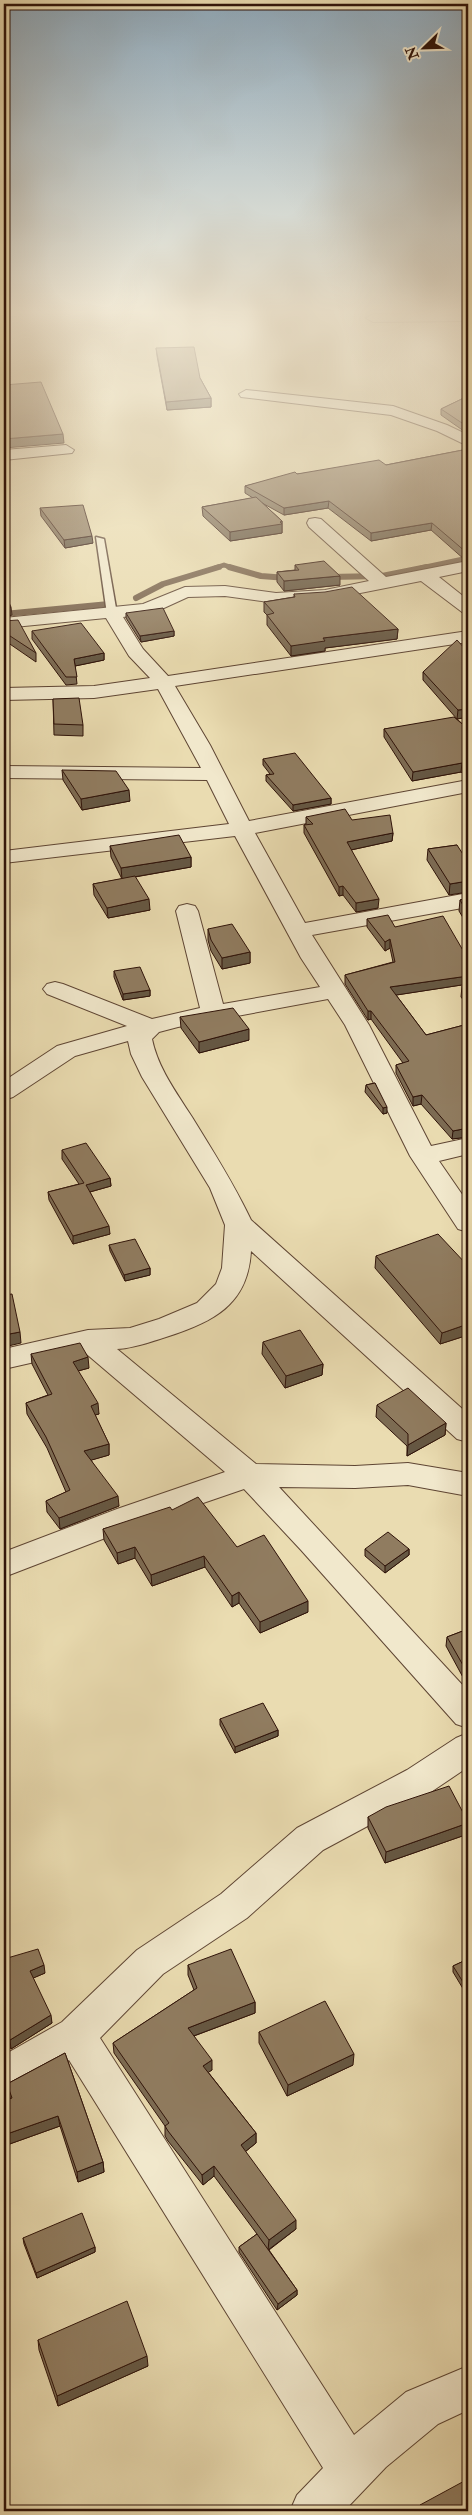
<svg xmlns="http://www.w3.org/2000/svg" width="472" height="2515" font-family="'IM FELL Double Pica',serif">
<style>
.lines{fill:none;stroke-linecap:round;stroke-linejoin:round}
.stream-far1{stroke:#79634c;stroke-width:5}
.stream{stroke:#79634c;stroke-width:6}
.lane-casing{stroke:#5e4533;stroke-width:3}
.street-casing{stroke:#5e4533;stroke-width:2}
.lane{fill:#f1e8cc;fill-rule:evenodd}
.street{fill:#f1e8cc;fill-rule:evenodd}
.wall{fill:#7c6b53;stroke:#2f1309}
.shaded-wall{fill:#655743;stroke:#2f1309}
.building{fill:#907c60;stroke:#2f1309}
</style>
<rect width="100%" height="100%" fill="#eadcb1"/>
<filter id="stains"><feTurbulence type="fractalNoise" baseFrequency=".004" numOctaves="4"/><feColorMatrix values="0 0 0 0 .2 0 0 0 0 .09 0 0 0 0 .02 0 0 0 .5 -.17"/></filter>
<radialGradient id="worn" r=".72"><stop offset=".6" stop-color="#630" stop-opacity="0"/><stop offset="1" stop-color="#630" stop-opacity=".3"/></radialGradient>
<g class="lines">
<g class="stream-far1">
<polyline points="215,568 224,565 233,568"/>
<polyline points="421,568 468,558"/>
</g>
<g class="stream">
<polyline points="229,567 261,576 287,578"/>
<polyline points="328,577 382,576 427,567"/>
<polyline points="136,598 163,584 219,567"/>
<polyline points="4,614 109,604"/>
</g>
<g class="lane-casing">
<polygon id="lane" points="96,537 104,539 117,614 112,617 107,614"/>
</g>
<g class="street-casing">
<g id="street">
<polygon points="468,313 468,321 373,322 366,318 373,314"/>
<polygon points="246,390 393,406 447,425 468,435 468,446 437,431 391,415 241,397 239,394"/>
<polygon points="66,445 74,450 72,453 4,460 4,450"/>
<path d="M315,518l6,1 65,58 82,-16v10l-29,6 29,23v13l-6,-1 -41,-31 -96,19 -49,3 -51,-7 -37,1 -35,16 -30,4 20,32 25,27 300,-45v11l-293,44 35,59 39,76 219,-41v12l-213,41 50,90 163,-30v14l-156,28 57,90 62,121 37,-8v16l-29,7 29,42v29l-10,-3 -48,-73 -65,-131 -17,-26 -150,28 -19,5 -7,7c6,29 24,53 40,78 21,34 42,67 59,103l217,194v28l-11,-3 -206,-188c-3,54 -38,71 -85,86 -16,5 -32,11 -49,12l139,115 99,2 53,-3 60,10v23l-60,-11 -53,3 -76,-1 189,204v37l-12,-4 -155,-174 -57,-61 -105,36 -135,52v-25l113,-43 108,-37 -142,-121 -79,18v-20l84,-19 42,-2 29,-9 38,-16 19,-19 6,-16 3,-43 -15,-37 -68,-111 -11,-23 -3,-13 -53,15 -62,41 -9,3v-19l53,-35 70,-20 -80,-32 -4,-5 4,-5 8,-2 8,2 89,35 48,-11 -24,-97 3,-5 8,-2 8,2 3,5 25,93 97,-17 -19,-29 -66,-122 -231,27v-12l225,-27 -22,-44 -203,-2v-12l197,2 -43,-79 -64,9 -90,2v-12l90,-2 56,-8 -21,-22 -23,-38 -102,10v-10l139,-14 42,-17 40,-1 51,7 49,-3 44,-9 -60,-54 -2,-4 2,-4z"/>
<polygon points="468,1733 468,1767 431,1792 323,1850 247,1918 163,1974 100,2038 354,2435 406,2392 468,2366 468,2410 438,2424 386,2467 344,2511 290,2511 297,2495 323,2468 69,2060 4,2095 4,2055 62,2022 137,1950 221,1894 297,1828 407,1770 456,1738"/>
</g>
</g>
<use href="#lane" class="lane"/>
<use href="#street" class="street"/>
</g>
<g class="wall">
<polygon points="156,348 200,378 211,398 211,407 167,410 157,356"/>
<polygon points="468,396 468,434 441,415 441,409"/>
<polygon points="468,449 468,560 465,560 431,530 371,541 328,508 284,515 262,503 282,521 282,533 230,541 203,516 202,507 253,498 245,493 245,486 297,474 386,465"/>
<polygon points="40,508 93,543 65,548 41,516"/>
<polygon points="295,565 340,585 284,591 277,582 277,572 295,570"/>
<polygon points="294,594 398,629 397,639 325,648 325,651 291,656 267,625 267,615 264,612 264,602 294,597"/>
<polygon points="126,613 174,631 174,636 141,642 126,618"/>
<polygon points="4,621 36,653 36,662 4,640"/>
<polygon points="32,631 104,653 104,660 75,666 77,684 66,685 32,639"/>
<polygon points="468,652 468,717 457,719 468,729 468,778 461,772 412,781 384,737 384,729 457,719 423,680 423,672"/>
<polygon points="53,699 83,725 83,736 54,735"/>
<polygon points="263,759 331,798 331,804 293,811 266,781 266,775 270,774 263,765"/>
<polygon points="62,770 130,801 82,810 63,780"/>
<polygon points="306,817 393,833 392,841 351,850 378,908 356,912 343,895 339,896 304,833 304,825 306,824"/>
<polygon points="457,845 449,895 427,860 428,849"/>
<polygon points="110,846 191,857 191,867 135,877 150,910 108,918 94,895 93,884 122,879 111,857"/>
<polygon points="468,898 468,926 459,911 460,900"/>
<polygon points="367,919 395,927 468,984 396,995 426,1035 468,1024 468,1137 452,1139 421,1104 413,1106 396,1073 396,1065 403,1063 371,1019 368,1020 345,984 345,975 393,962 390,948 385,951 367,927"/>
<polygon points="208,929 250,952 250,963 222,969 211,951 208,940"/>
<polygon points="114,971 150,990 150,996 123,1000 114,977"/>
<polygon points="468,985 468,1006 461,997 462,986"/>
<polygon points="180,1017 249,1040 199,1053 181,1028"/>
<polygon points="375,1083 387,1113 383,1114 365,1092 366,1085"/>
<polygon points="468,1147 468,1158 467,1156"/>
<polygon points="62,1150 110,1178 111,1186 90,1192 110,1234 73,1244 49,1200 48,1192 79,1184 62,1159"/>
<polygon points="109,1245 150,1268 150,1275 125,1281 110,1251"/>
<polygon points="376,1256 468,1266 468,1335 440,1344 375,1268"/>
<polygon points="263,1342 323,1364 322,1375 285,1388 262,1354"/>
<polygon points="31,1354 89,1368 78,1371 99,1414 95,1415 109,1444 109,1455 91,1460 119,1506 60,1529 47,1512 46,1501 66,1492 47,1448 27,1414 26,1403 48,1395 32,1364"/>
<polygon points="377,1405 446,1423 445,1435 407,1456 407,1446 376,1417"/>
<polygon points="172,1510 237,1547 308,1612 260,1633 239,1603 232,1607 205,1567 152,1586 135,1558 118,1564 104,1540 103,1529"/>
<polygon points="365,1549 409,1549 409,1555 385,1573 365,1556"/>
<polygon points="468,1629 468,1690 465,1685 465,1681 446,1646 447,1637"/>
<polygon points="220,1719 278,1730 278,1736 235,1753 220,1725"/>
<polygon points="368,1817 468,1822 468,1834 385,1863 368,1828"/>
<polygon points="4,1959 45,1973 33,1978 52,2023 11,2049 4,2033"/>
<polygon points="468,1959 468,1997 453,1972 453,1966"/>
<polygon points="188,1965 255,2002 255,2013 194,2036 212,2070 208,2072 256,2133 256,2143 245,2152 296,2229 269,2250 297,2290 297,2295 277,2310 239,2252 239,2247 257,2234 214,2176 203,2185 168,2141 165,2136 165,2126 114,2053 113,2043 194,1990 188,1975"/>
<polygon points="259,2032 353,2065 287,2096 259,2043"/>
<polygon points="65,2053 103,2162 104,2172 78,2182 60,2126 4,2146 4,2101 10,2098 7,2084"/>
<polygon points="468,2119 468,2138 463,2127 464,2121"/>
<polygon points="23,2238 95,2247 95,2252 37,2278 24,2244"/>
<polygon points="468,2257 468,2273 466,2268 467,2258"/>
<polygon points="38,2340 148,2366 58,2406 39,2350"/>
<polygon points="420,2505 468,2511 419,2511"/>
</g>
<g class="shaded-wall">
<polygon points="211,398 211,407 167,410 166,402"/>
<polygon points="63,434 64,443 4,448 4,439"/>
<polygon points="329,501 328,508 284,515 284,508"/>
<polygon points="282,521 282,533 230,541 230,532"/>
<polygon points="432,523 431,530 371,541 371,533"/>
<polygon points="92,536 93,543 65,548 64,540"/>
<polygon points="340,576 340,585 284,591 284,581"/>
<polygon points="11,607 12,615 4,617 4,608"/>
<polygon points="398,629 397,639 325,648 325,651 291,656 291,646 323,638"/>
<polygon points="174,631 174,636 141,642 140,636"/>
<polygon points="104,653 104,660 75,666 74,659"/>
<polygon points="468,709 468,717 457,719 458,710"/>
<polygon points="462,763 461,772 412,781 413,772"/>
<polygon points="129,790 130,801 82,810 81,799"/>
<polygon points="331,798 331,804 293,811 293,805"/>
<polygon points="393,833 392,841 346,851 347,842"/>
<polygon points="191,857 191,867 122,879 121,868"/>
<polygon points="468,881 468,892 449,895 450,884"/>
<polygon points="343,886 343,895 339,896 339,887"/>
<polygon points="149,899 150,910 108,918 107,908"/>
<polygon points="379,899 378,908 356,912 356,903"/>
<polygon points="390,939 390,948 385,951 385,942"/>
<polygon points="250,952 250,963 222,969 222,958"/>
<polygon points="468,976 468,984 390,996 390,987"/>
<polygon points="150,990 150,996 123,1000 123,994"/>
<polygon points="368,1011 371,1011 371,1019 368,1020"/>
<polygon points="249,1029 249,1040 199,1053 199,1042"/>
<polygon points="422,1095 421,1104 413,1106 413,1097"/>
<polygon points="387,1107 387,1113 383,1114 383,1108"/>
<polygon points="468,1128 468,1137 452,1139 453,1131"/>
<polygon points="110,1178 111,1186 86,1193 86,1185"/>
<polygon points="4,1207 6,1207 7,1216 4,1217"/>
<polygon points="109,1226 110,1234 73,1244 73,1236"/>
<polygon points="150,1268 150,1275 125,1281 124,1275"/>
<polygon points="468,1324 468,1335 440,1344 442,1333"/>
<polygon points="20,1332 21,1343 4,1347 4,1335"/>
<polygon points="88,1357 89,1368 74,1372 73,1362"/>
<polygon points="323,1364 322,1375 285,1388 286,1376"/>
<polygon points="98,1403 99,1414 91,1416 91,1406"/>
<polygon points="446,1423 445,1435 407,1456 408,1445"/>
<polygon points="109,1444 109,1455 85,1462 84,1451"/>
<polygon points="118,1496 119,1506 60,1529 59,1518"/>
<polygon points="135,1547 135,1558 118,1564 117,1553"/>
<polygon points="409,1549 409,1555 385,1573 385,1566"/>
<polygon points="204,1556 205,1567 152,1586 151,1575"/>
<polygon points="239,1592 239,1603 232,1607 232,1596"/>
<polygon points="308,1601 308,1612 260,1633 260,1622"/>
<polygon points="278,1730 278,1736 235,1753 235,1747"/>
<polygon points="468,1823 468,1834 385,1863 386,1852"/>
<polygon points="44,1965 45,1973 31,1979 30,1971"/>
<polygon points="255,2002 255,2013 188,2038 188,2028"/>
<polygon points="51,2015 52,2023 11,2049 10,2040"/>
<polygon points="354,2054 353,2065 287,2096 288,2085"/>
<polygon points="212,2060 212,2070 203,2076 203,2066"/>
<polygon points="58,2116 60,2126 4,2146 4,2135"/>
<polygon points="256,2133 256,2143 241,2155 241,2145"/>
<polygon points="103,2162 104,2172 78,2182 77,2172"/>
<polygon points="214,2166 214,2176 203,2185 202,2175"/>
<polygon points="296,2220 296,2229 268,2250 269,2240"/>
<polygon points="95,2247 95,2252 37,2278 36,2273"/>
<polygon points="297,2290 297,2295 277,2310 278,2304"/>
<polygon points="147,2356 148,2366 58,2406 57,2396"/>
</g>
<g class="building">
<polygon points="194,347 200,378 211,398 166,402 156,348"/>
<polygon points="41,382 63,434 4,439 4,385"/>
<polygon points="468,396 468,427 441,409"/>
<polygon points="468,449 468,552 466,552 432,523 371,533 329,501 284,508 245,486 295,472 297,474 379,460 386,465"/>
<polygon points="256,497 282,521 280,522 282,524 230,532 202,507"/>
<polygon points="83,505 92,536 64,540 40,508"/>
<polygon points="324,561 340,576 284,581 277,572 299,570 295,565"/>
<polygon points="352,587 398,629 323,638 325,641 291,646 267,615 274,613 264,602 295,597 294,594 325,592"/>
<polygon points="4,592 11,607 4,608"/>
<polygon points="163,608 174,631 140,636 126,613"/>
<polygon points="18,620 36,653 4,632 4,621"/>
<polygon points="81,623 104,653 74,659 77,677 66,677 32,631"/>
<polygon points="457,640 468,652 468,709 458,710 423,672"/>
<polygon points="79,698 83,725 54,724 53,699"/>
<polygon points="454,717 468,729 468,768 462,763 413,772 384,729"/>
<polygon points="295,753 331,798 293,805 266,775 274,774 263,759"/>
<polygon points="62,770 116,771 129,790 81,799"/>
<polygon points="345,809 352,820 390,815 393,833 347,842 379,899 356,903 343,886 339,887 304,825 313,824 306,817"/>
<polygon points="179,835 191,857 121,868 110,846"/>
<polygon points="457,845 468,862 468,881 450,884 428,849"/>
<polygon points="135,876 149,899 107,908 93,884"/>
<polygon points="468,898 468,914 460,900"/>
<polygon points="388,915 395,927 443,916 468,959 468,976 390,987 426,1035 468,1024 468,1128 453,1131 422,1095 413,1097 396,1065 409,1061 371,1011 368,1011 345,975 395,962 390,939 385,942 367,919"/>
<polygon points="232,924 250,952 222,958 211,940 208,929"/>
<polygon points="140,967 150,990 123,994 114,971"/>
<polygon points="468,985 468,994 462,986"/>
<polygon points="233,1008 249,1029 199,1042 180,1017"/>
<polygon points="375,1083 387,1107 383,1108 366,1085"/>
<polygon points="86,1143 110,1178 86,1185 109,1226 73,1236 48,1192 84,1183 62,1150"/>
<polygon points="4,1198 6,1207 4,1207"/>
<polygon points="438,1234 468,1266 468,1324 442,1333 376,1256"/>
<polygon points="135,1239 150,1268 124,1275 109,1245"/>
<polygon points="12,1294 20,1332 4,1335 4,1295"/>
<polygon points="300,1330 323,1364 286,1376 263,1342"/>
<polygon points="80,1343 88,1357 73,1362 98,1403 91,1406 109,1444 84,1451 118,1496 59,1518 46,1501 70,1490 46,1437 26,1403 52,1394 31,1354"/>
<polygon points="408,1388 446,1423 408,1445 408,1434 377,1405"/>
<polygon points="198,1497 237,1547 264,1535 308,1601 260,1622 239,1592 232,1596 204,1556 151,1575 135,1547 117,1553 103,1529 170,1507 172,1510"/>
<polygon points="388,1532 409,1549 385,1566 365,1549"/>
<polygon points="468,1629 468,1678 466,1675 468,1674 447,1637"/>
<polygon points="263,1703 278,1730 235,1747 220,1719"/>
<polygon points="449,1786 468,1822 468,1823 386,1852 368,1817 386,1807"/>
<polygon points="38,1949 44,1965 30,1971 51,2015 10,2040 4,2027 4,1959"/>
<polygon points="231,1949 255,2002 188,2028 212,2060 203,2066 256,2133 241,2145 296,2220 269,2240 214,2166 202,2175 168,2131 165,2126 169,2123 113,2043 197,1988 188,1965"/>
<polygon points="468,1959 468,1990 453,1966"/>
<polygon points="325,2001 354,2054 288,2085 259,2032"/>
<polygon points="65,2053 103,2162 77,2172 58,2116 4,2135 4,2101 12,2098 7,2084"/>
<polygon points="468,2119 468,2130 464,2121"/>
<polygon points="82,2213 95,2247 36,2273 23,2238"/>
<polygon points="257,2234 297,2290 278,2304 239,2247"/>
<polygon points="127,2301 147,2356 57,2396 38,2340"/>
<polygon points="468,2479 468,2511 423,2511 420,2505"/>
</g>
<linearGradient id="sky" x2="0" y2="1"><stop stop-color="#8fa9bb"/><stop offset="0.47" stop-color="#f6efdc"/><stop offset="1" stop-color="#f6efdc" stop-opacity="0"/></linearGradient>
<rect width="472" height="664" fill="url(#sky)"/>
<rect width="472" height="2515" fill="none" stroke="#eadcb1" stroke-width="20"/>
<rect x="5" y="5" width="462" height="2505" fill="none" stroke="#2f1309" stroke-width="2.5"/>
<rect x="10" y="10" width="452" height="2495" fill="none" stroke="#2f1309"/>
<g transform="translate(424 48) rotate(247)" stroke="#f1e8cc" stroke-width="4" paint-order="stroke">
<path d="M0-4L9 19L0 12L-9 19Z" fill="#2f1309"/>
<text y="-8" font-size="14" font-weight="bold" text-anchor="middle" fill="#2f1309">N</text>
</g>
<rect width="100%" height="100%" filter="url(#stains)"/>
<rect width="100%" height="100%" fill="url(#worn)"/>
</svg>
